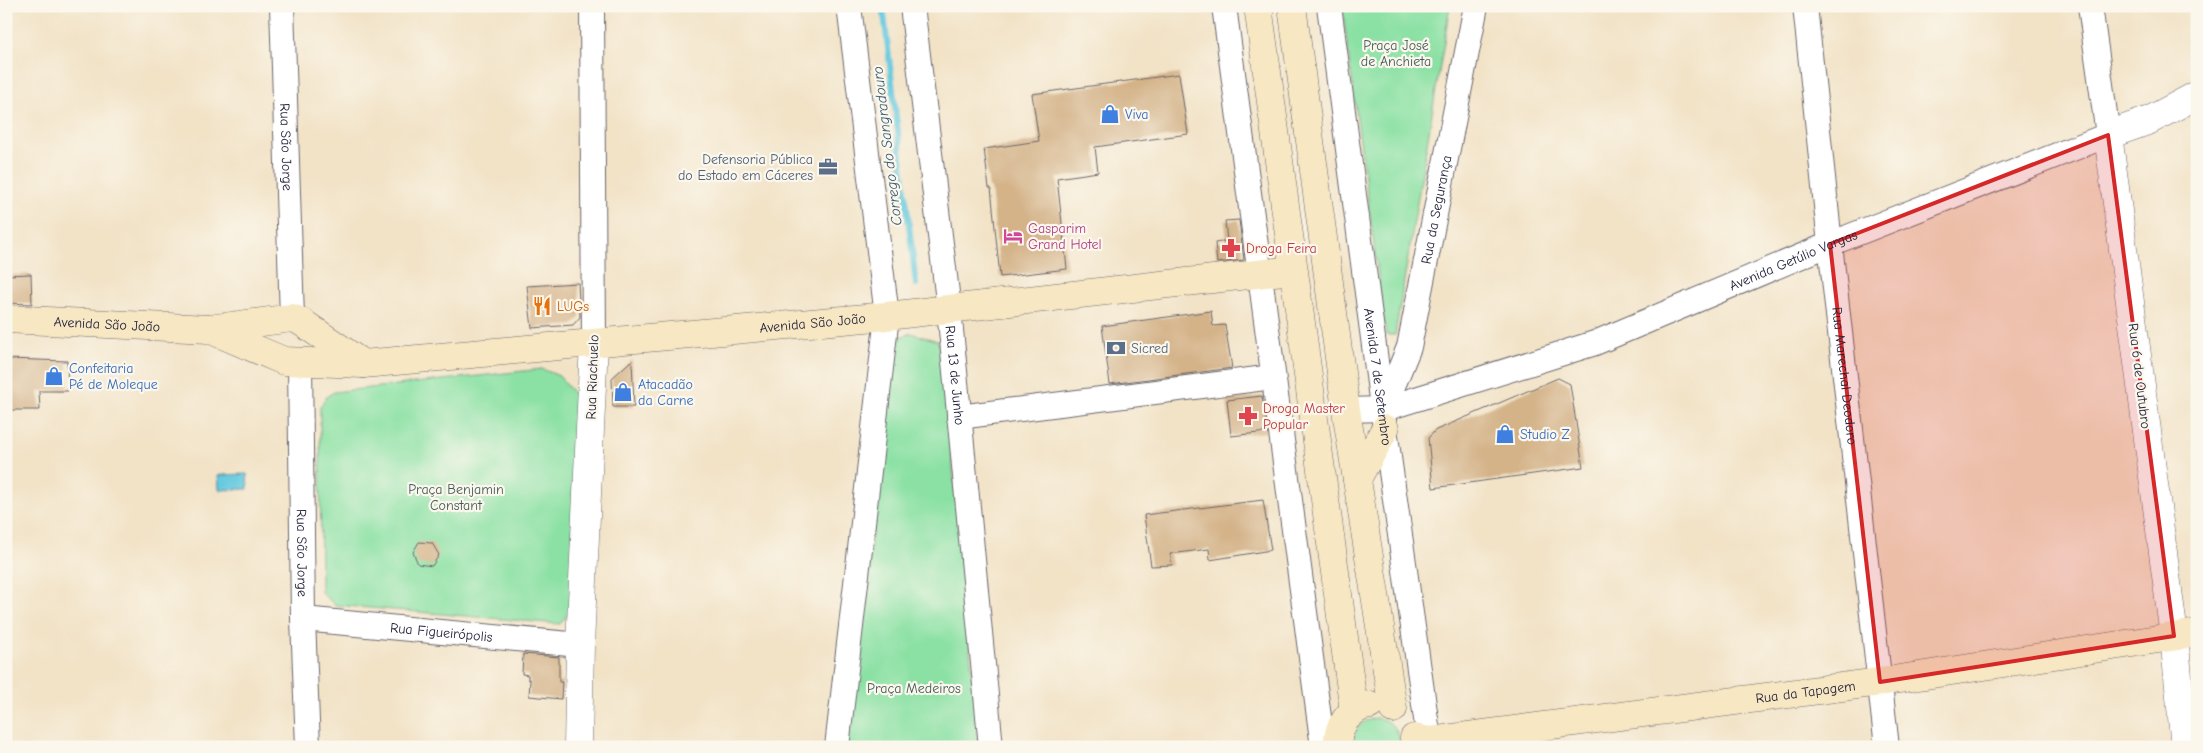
<svg xmlns="http://www.w3.org/2000/svg" width="2203" height="753" font-family="'Comic Neue',sans-serif">
<style>
.green{fill:#8be1a4;stroke:#568270}
.water{fill:#61c8de;stroke:#42758c}
.lines{fill:none;stroke-linecap:round;stroke-linejoin:round}
.stream{stroke:#61c8de;stroke-width:6}
.building{fill:#d4b389}
.minor-casing{stroke:#6b666c;stroke-width:26}
.tertiary-casing{stroke:#6b666c;stroke-width:29}
.secondary-casing{stroke:#6b666c;stroke-width:29}
.minor{stroke:#fff;stroke-width:24}
.tertiary{stroke:#fff;stroke-width:28}
.secondary{stroke:#f7e8c3;stroke-width:28}
.marked{fill:#d62828;fill-opacity:0.2;stroke:#d62828;stroke-width:4;stroke-linejoin:round}
.labels{text-anchor:middle;stroke-width:4.5;stroke-linejoin:round;paint-order:stroke}
.park-label{font-size:14px;fill:#425b5a;stroke:#fbf7ec}
.shop-label{font-size:14px;fill:#366cbe;stroke:#fbf7ec;text-anchor:start}
.street-label{font-size:14px;fill:#22223b;stroke:#fbf7ec}
.service-label{font-size:14px;fill:#4e5e75;stroke:#fbf7ec;text-anchor:end}
.hotel-label{font-size:14px;fill:#b23c85;stroke:#fbf7ec;text-anchor:start}
.health-label{font-size:14px;fill:#be3a42;stroke:#fbf7ec;text-anchor:start}
.food-label{font-size:14px;fill:#c56008;stroke:#fbf7ec;text-anchor:start}
.water-label{font-size:15px;font-style:italic;fill:#385c74;stroke:#fbf7ec}
</style>
<rect width="100%" height="100%" fill="#fbf7ec"/>
<filter id="ink" filterUnits="userSpaceOnUse"><feTurbulence type="fractalNoise" baseFrequency=".02" numOctaves="2"/><feDisplacementMap in="SourceGraphic" scale="10" xChannelSelector="R" yChannelSelector="G"/><feConvolveMatrix kernelMatrix="1 2 1 2 8 2 1 2 1" color-interpolation-filters="sRGB"/></filter>
<filter id="wash" filterUnits="userSpaceOnUse"><feTurbulence type="fractalNoise" baseFrequency=".0096" numOctaves="4" result="noise"/><feDisplacementMap in="SourceGraphic" scale="20" xChannelSelector="R" yChannelSelector="G"/><feGaussianBlur stdDeviation="1.12" result="paint"/><feColorMatrix in="noise" values="0 0 0 0 0 0 0 0 0 0 0 0 0 0 0 0 0 1.4 0 .05"/><feComposite in="paint" operator="in"/></filter>
<g filter="url(#wash)">
<rect width="100%" height="100%" fill="#f2e3c7"/>
<g class="green">
<polygon points="1342,6 1450,6 1395,335 1386,335"/>
<polygon points="911,333 938,341 949,427 979,747 847,747 895,339"/>
<polygon points="542,369 559,376 575,395 572,610 560,624 335,605 321,592 320,407 326,397 334,392"/>
<path d="M1376,718c16,2 24,13 24,29h-47c-2,-16 8,-27 23,-29z"/>
</g>
<polygon class="water" points="247,474 248,489 219,490 218,475"/>
<g class="lines">
<polyline class="stream" points="883,6 916,284"/>
</g>
<g id="blocks">
<g class="building">
<polygon points="1179,74 1188,134 1095,147 1098,172 1057,178 1067,269 1000,277 991,188 989,188 984,149 1039,141 1032,94"/>
<polygon points="1239,220 1244,260 1217,263 1215,243 1227,241 1225,221"/>
<polygon points="31,274 32,304 6,303 6,275"/>
<polygon points="578,283 580,317 573,325 532,328 527,286"/>
<polygon points="1211,311 1213,326 1225,325 1232,368 1110,384 1102,326"/>
<polygon points="7,359 67,361 68,391 39,391 40,410 10,410"/>
<polygon points="632,360 634,407 613,407 612,378"/>
<polygon points="1558,378 1570,384 1583,467 1433,488 1428,438 1436,430"/>
<polygon points="1262,396 1267,432 1231,436 1227,400"/>
<polygon points="1263,500 1271,550 1210,560 1209,549 1170,554 1172,565 1151,566 1144,515"/>
<polygon points="419,542 432,543 439,555 432,566 418,564 413,552"/>
<polygon points="523,654 559,657 559,682 562,682 561,699 529,696 530,680 528,679 528,675 522,674"/>
</g>
</g>
</g>
<g filter="url(#ink)">
<use href="#blocks" fill-opacity="0" stroke="#6b666c" stroke-width="1"/>
<g class="lines">
<g class="minor-casing">
<g id="minor">
<path id="s1" d="M282,6l10,312"/>
<polyline points="592,6 594,343"/>
<path id="s2" d="M912,6l37,303 42,438"/>
<polyline points="1224,6 1323,747"/>
<path id="s3" d="M1329,6l56,423 45,318"/>
<path id="s4" d="M1805,6l25,238 57,503"/>
<path id="s5" d="M300,361l3,258 5,128"/>
<path id="s6" d="M1384,408l25,-61 67,-341"/>
<path id="s7" d="M1346,410l38,-1 211,-66 235,-99 278,-109 -18,-129"/>
<polyline points="959,417 1273,377"/>
<path id="s8" d="M303,619l277,26"/>
<polyline points="837,747 887,316 849,6"/>
</g>
</g>
<g class="tertiary-casing">
<g id="tertiary">
<polyline points="578,747 580,645 594,343"/>
<polyline points="2185,747 2174,636 2108,135 2150,120 2197,95"/>
</g>
</g>
<g class="secondary-casing">
<g id="secondary">
<path d="M1258,6c30,235 65,470 96,705"/>
<polyline points="1292,6 1346,410 1393,709"/>
<path id="s9" d="M6,319l203,10 83,-11 8,3 63,43"/>
<path id="s10" d="M209,329l75,32 79,3 524,-48 405,-46"/>
<polyline points="1357,479 1385,429"/>
<path id="s11" d="M1414,738l16,3 450,-59 317,-49"/>
<path d="M1338,747c-2,-20 12,-40 32,-42"/>
</g>
</g>
<use href="#minor" class="minor"/>
<use href="#tertiary" class="tertiary"/>
<use href="#secondary" class="secondary"/>
</g>
</g>
<path class="marked" d="M2108,135l66,501 -294,46 -50,-438z"/>
<defs>
<g id="shop-bare" transform="scale(1.5)"><path d="M-5-2.5h2.3a2.7 3.5 0 0 1 5.4 0H5L5.5 6h-11ZM-1.5-2.5h3a1.5 2.3 0 0 0-3 0Z" fill="#3f7fe0" stroke="#fbf7ec" stroke-width="2.5" paint-order="stroke"/></g>
<g id="office-bare" transform="scale(1.5)"><path d="M-6-3h4V-5.5h4V-3h4V5H-6ZM-1-4.5V-3h2v-1.5ZM-6 0V1H6V0Z" fill="#5c6f8a" stroke="#fbf7ec" stroke-width="2.5" paint-order="stroke"/></g>
<g id="hotel-bare" transform="scale(1.5)"><path d="M-6-4.5h1.5V1H6V5H4.5V3h-9V5H-6ZM-4 0a1.8 1.8 0 1 1 3.6 0ZM.5 0V-2.5h3Q6-2.5 6 0Z" fill="#d1479c" stroke="#fbf7ec" stroke-width="2.5" paint-order="stroke"/></g>
<g id="pharmacy-bare" transform="scale(1.5)"><path d="M-2-6h4v4h4v4h-4v4h-4v-4h-4v-4h4Z" fill="#e0444e" stroke="#fbf7ec" stroke-width="2.5" paint-order="stroke"/></g>
<g id="restaurant-bare" transform="scale(1.5)"><path d="M-5-6h1v4h1v-4h1v4h1v-4h1v5L-1.5 .5V6h-2V.5L-5-1ZM5-6V6H3V1.5H1.5Q1.5-4 5-6Z" fill="#e8710a" stroke="#fbf7ec" stroke-width="2.5" paint-order="stroke"/></g>
<g id="bank-bare" transform="scale(1.5)"><path d="M-6-4H6V4H-6ZM0-2.3a2.3 2.3 0 1 0 0 4.6a2.3 2.3 0 1 0 0-4.6Z" fill="#5c6f8a" stroke="#fbf7ec" stroke-width="2.5" paint-order="stroke"/></g>
</defs>
<g fill-rule="evenodd">
<use href="#shop-bare" x="1110" y="114"/>
<use href="#office-bare" x="828" y="167"/>
<use href="#hotel-bare" x="1013" y="236"/>
<use href="#pharmacy-bare" x="1231" y="248"/>
<use href="#restaurant-bare" x="542" y="306"/>
<use href="#bank-bare" x="1116" y="348"/>
<use href="#shop-bare" x="54" y="376"/>
<use href="#shop-bare" x="623" y="392"/>
<use href="#pharmacy-bare" x="1248" y="416"/>
<use href="#shop-bare" x="1505" y="434"/>
</g>
<g class="labels">
<g class="park-label">
<text x="1396" y="50">Praça José<tspan x="1396" dy="16">de Anchieta</tspan></text>
<text x="456" y="494">Praça Benjamin<tspan x="456" dy="16">Constant</tspan></text>
<text x="914" y="693">Praça Medeiros</text>
</g>
<g class="shop-label">
<text x="1125" y="119">Viva</text>
<text x="69" y="373">Confeitaria<tspan x="69" dy="16">Pé de Moleque</tspan></text>
<text x="638" y="389">Atacadão<tspan x="638" dy="16">da Carne</tspan></text>
<text x="1520" y="439">Studio Z</text>
</g>
<g class="street-label">
<text dy="5" stroke="none"><textPath href="#s1" startOffset="141">Rua São Jorge</textPath></text>
<text dy="5" stroke="none"><textPath href="#s6" startOffset="206">Rua da Segurança</textPath></text>
<text dy="5" stroke="none"><textPath href="#s7" startOffset="474">Avenida Getúlio Vargas</textPath></text>
<text dy="5" stroke="none"><textPath href="#s10" startOffset="612">Avenida São João</textPath></text>
<text dy="5" stroke="none"><textPath href="#s9" startOffset="101">Avenida São João</textPath></text>
<text dy="5" stroke="none"><textPath href="#s2" startOffset="372">Rua 13 de Junho</textPath></text>
<text transform="translate(2140 376) rotate(83)" y="5">Rua 6 de Outubro</text>
<text transform="translate(592 377) rotate(-88)" y="5">Rua Riachuelo</text>
<text dy="5" stroke="none"><textPath href="#s3" startOffset="374">Avenida 7 de Setembro</textPath></text>
<text dy="5" stroke="none"><textPath href="#s4" startOffset="372">Rua Marechal Deodoro</textPath></text>
<text dy="5" stroke="none"><textPath href="#s5" startOffset="192">Rua São Jorge</textPath></text>
<text dy="5" stroke="none"><textPath href="#s8" startOffset="139">Rua Figueirópolis</textPath></text>
<text dy="5" stroke="none"><textPath href="#s11" startOffset="395">Rua da Tapagem</textPath></text>
</g>
<g class="service-label">
<text x="813" y="164">Defensoria Pública<tspan x="813" dy="16">do Estado em Cáceres</tspan></text>
<text x="1131" y="353" text-anchor="start">Sicred</text>
</g>
<g class="hotel-label">
<text x="1028" y="233">Gasparim<tspan x="1028" dy="16">Grand Hotel</tspan></text>
</g>
<g class="health-label">
<text x="1246" y="253">Droga Feira</text>
<text x="1263" y="413">Droga Master<tspan x="1263" dy="16">Popular</tspan></text>
</g>
<g class="food-label">
<text x="557" y="311">LUGs</text>
</g>
<g class="water-label">
<text transform="translate(887 146) rotate(-97)" y="5">Corrego do Sangradouro</text>
</g>
</g>
<rect width="2203" height="753" fill="none" stroke="#fbf7ec" stroke-width="25"/>
</svg>
